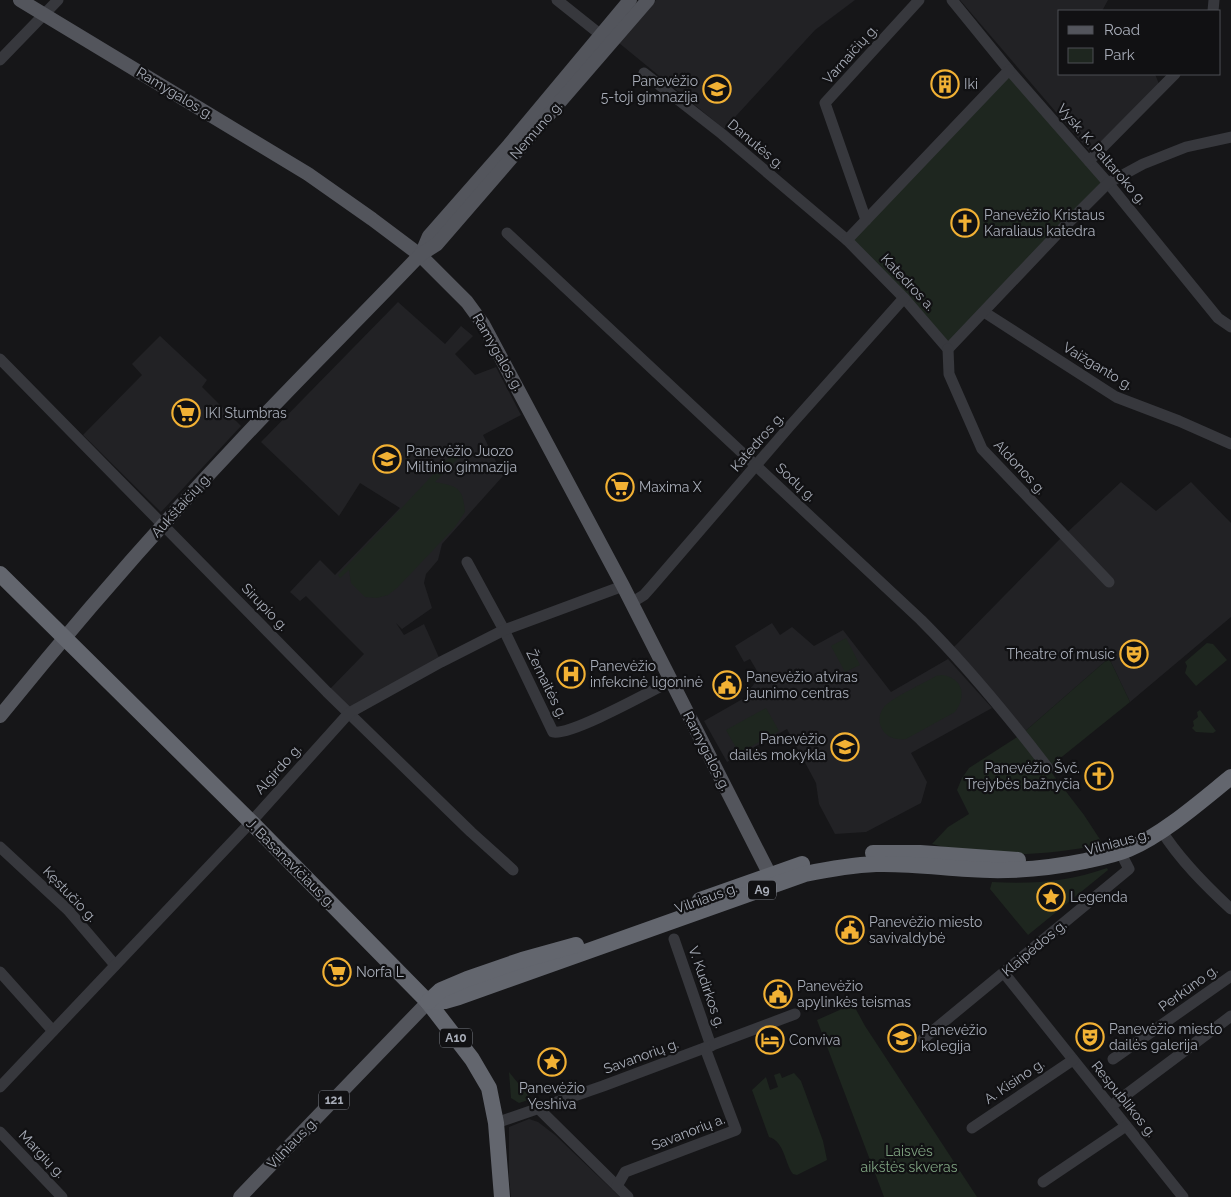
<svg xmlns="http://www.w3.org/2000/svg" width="1231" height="1197" font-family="Raleway,sans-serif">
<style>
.built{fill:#222225}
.green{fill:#1e261f}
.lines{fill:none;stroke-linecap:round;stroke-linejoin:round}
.minor{stroke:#37383d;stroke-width:11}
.major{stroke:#53555c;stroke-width:14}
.highway{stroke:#63666e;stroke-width:16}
.labels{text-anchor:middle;stroke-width:4.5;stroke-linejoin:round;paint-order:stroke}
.shield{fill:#111113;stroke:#7b7e86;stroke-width:1}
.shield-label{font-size:12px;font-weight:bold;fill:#a8adb8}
.street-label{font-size:14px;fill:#a8adb8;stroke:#111113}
.poi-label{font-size:14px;fill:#a8adb8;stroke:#111113;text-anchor:start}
.park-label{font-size:14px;fill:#7fa381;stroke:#111113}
</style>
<rect width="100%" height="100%" fill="#161618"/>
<g class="built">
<polygon points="656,0 855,0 815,30 724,129 619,43"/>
<polygon points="960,0 1108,0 1102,11 1060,11 1060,74 1155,74 1159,84 1091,153"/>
<polygon points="398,302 445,344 461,326 473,336 455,354 475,375 496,367 521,415 483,435 503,476 442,544 438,560 426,574 424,583 432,608 402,629 396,623 404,635 424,624 441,662 349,713 327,692 364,654 306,596 300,601 290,592 320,560 335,575 400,508 360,483 339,516 261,442"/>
<polygon points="160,336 207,380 202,387 241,426 161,512 83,435 142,375 132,364"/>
<polygon points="1121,482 1156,511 1191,482 1231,523 1231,617 1130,702 1109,658 1022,734 951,650 1059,540"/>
<polygon points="772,623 780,635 792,627 814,646 843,630 891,692 948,659 992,708 911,753 927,782 921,803 866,832 835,834 819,804 816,783 787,729 727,762 704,721 753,693 751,688 760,676 750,659 744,662 735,646"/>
<polygon points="529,1119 538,1122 555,1135 620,1197 511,1197 509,1177 509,1127"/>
</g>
<g class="green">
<polygon points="1009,70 1108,183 948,349 847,240"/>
<path d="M463,443l5,5 -33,34c23,4 28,6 30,30l-10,15 -58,61 -9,7 -11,3 -12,-1 -14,-14 -2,-13 -9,8 -2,-3z"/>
<polygon points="846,638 860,665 845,672 831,646"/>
<polygon points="1207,643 1213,644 1227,660 1196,686 1185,673 1187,666 1185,662"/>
<path d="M1109,658l21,44 -82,66 36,47 19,29c-56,12 -114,15 -171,0l16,-17 21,-13 -12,-24 5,-12 7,-10 53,-34z"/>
<path d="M942,675c21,3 25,21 13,37l-49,27c-10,1 -19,-1 -24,-10 -5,-8 -2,-20 5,-25 11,-9 35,-20 49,-28z"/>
<polygon points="766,708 779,731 739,753 726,730"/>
<polygon points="1200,710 1216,731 1213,733 1196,732 1192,728 1194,726 1193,721 1198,717 1197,712"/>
<path d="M1107,868l1,2 -80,65 -38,-46 2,-7c41,2 76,0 115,-14z"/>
<polygon points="853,1004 865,1026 977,1197 884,1197 817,1020"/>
<polygon points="509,1072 531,1099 519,1103 511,1098"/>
<path d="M780,1073l2,5 12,-5 7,8 22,60 4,19 -30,15 -4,-1c-9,-12 -8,-32 -24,-37l-17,-47 14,-13 4,13 8,-3 -4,-12z"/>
</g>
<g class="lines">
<g class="minor">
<polyline points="557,0 606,39"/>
<polyline points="952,0 1009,70 1108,183 1218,318 1231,327"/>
<polyline points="1213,11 1214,0"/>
<polyline points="0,60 58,0"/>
<polyline points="644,73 722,134 847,240 904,298 948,349"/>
<polyline points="1089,161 1175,74"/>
<polyline points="866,220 825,103 919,0"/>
<path d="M507,233l414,387c46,46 87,96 127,148"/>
<polyline points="847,240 1009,70"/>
<polyline points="984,312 1116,397 1179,421 1231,444"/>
<polyline points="948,349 1062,229 1108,183 1143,164 1186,147 1231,137"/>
<polyline points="948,349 949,374 982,449 1109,582"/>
<polyline points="0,359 327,692 471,832 513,870"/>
<path d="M467,562l37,68 49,102c18,4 98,-41 118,-51"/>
<polyline points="631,603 644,595 652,586 789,427 904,298"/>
<path d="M1161,830c19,30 44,55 70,79"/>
<polyline points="0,847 68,910 115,965"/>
<polyline points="674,939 711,1046"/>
<polyline points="0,972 53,1031"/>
<polyline points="1004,973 1183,1197"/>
<polyline points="923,1039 1129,869 1116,844"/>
<polyline points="1113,1059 1231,976"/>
<polyline points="0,1087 251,822 349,713 441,662 504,630 623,586"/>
<polyline points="1111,1106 1231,1016"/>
<polyline points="539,1109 628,1197"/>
<polyline points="496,1123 603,1086 795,1014"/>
<polyline points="972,1128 1073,1060"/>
<polyline points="0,1132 62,1197"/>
<polyline points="1043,1182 1126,1126"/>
<polyline points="617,1186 625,1172 736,1130 705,1048"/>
</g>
<g class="major">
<polyline points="20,0 308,174 372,219 420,255 467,302 483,324 623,586 774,883"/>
<polyline points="421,255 429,236 509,145 630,0"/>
<path d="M0,716c77,-95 157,-187 241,-276 59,-63 120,-123 179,-185l17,-11 211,-244"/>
<polyline points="240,1197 428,1002"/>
</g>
<g class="highway">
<polyline points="0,574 251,822 428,1002 472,1059 489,1088 496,1123 502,1197"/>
<polyline points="873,853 920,853 1018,860"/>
<polyline points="700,900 802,864"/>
<path d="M428,1002l17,-1 14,-4 346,-123c24,-5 47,-9 71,-10 31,-1 61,3 92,5 39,3 78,0 117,-8 14,-3 30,-6 44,-12 36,-16 71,-47 102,-72"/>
<polyline points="428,1002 441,990 467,979 522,960 576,945"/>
</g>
</g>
<defs>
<g id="building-ring" transform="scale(1.4375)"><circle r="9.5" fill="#111113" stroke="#f2b134" stroke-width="1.5"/><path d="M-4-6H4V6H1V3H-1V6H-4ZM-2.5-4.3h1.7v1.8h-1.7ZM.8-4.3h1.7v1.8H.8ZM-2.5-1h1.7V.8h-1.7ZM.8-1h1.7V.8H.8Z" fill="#f2b134"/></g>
<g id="school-ring" transform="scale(1.4375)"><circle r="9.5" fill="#111113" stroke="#f2b134" stroke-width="1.5"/><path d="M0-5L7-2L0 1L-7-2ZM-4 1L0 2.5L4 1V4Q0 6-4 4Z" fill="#f2b134"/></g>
<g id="church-ring" transform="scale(1.4375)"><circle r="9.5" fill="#111113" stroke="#f2b134" stroke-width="1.5"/><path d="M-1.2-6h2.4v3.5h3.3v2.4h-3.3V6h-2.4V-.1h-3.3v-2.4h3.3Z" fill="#f2b134"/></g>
<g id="supermarket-ring" transform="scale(1.4375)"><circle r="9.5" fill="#111113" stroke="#f2b134" stroke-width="1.5"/><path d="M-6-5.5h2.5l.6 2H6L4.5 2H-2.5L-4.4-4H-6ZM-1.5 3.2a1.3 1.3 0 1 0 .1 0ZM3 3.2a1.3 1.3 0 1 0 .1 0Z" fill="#f2b134"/></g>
<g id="theatre-ring" transform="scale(1.4375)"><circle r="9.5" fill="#111113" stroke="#f2b134" stroke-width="1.5"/><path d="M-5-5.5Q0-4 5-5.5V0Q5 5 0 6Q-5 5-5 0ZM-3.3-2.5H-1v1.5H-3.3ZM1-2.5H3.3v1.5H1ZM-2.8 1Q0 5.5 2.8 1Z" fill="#f2b134"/></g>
<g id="hospital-ring" transform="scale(1.4375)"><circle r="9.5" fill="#111113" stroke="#f2b134" stroke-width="1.5"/><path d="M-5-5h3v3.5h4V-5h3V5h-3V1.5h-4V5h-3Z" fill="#f2b134"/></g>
<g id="civic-ring" transform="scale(1.4375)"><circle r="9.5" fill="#111113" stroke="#f2b134" stroke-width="1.5"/><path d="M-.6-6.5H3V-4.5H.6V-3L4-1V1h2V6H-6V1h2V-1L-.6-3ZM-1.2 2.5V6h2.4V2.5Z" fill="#f2b134"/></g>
<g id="sight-ring" transform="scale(1.4375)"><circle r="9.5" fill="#111113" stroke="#f2b134" stroke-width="1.5"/><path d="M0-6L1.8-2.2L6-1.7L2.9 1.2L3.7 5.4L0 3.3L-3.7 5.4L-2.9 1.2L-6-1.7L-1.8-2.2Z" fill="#f2b134"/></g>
<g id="university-ring" transform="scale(1.4375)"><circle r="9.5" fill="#111113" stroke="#f2b134" stroke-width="1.5"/><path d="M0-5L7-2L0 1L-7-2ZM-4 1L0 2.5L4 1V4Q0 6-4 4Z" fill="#f2b134"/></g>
<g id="hotel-ring" transform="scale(1.4375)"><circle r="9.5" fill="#111113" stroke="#f2b134" stroke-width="1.5"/><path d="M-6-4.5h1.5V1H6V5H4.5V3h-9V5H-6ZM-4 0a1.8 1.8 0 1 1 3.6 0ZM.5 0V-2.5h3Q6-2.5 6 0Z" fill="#f2b134"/></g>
</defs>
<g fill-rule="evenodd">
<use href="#building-ring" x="945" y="84"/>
<use href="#school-ring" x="717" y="89"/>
<use href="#church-ring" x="965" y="223"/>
<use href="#supermarket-ring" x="186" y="413"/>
<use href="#school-ring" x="387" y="459"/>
<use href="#supermarket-ring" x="620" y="487"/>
<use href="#theatre-ring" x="1134" y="654"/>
<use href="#hospital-ring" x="571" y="674"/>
<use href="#civic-ring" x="727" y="685"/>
<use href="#school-ring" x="845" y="747"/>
<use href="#church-ring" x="1099" y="776"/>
<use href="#sight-ring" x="1051" y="897"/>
<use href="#civic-ring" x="850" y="930"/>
<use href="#supermarket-ring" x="337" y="972"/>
<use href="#civic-ring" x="778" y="994"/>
<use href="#theatre-ring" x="1090" y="1037"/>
<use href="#university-ring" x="902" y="1038"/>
<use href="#hotel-ring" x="770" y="1040"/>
<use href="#sight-ring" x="552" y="1062"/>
</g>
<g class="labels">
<g class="shield">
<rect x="748" y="880.5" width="28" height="19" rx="4"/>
<rect x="440" y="1028.5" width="32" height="19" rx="4"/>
<rect x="319" y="1090.5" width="30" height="19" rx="4"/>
</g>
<g class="shield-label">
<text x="762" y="894">A9</text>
<text x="456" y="1042">A10</text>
<text x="334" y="1104">121</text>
</g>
<g class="street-label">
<text transform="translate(850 54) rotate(-48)" y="5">Varnaičių g.</text>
<text transform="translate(175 93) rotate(31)" y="5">Ramygalos g.</text>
<text transform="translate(536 130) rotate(-49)" y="5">Nemuno g.</text>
<text transform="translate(756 144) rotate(40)" y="5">Danutės g.</text>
<text transform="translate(1102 154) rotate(49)" y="5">Vysk. K. Paltaroko g.</text>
<text transform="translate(908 282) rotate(47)" y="5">Katedros a.</text>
<text transform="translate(498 352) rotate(60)" y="5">Ramygalos g.</text>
<text transform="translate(1098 366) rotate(31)" y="5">Vaižganto g.</text>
<text transform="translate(757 442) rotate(-49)" y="5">Katedros g.</text>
<text transform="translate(1020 467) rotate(47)" y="5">Aldonos g.</text>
<text transform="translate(796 482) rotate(43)" y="5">Sodų g.</text>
<text transform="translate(181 505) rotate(-48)" y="5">Aukštaičių g.</text>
<text transform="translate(265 607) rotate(46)" y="5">Sirupio g.</text>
<text transform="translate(547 684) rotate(64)" y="5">Žemaitės g.</text>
<text transform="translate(707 751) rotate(63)" y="5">Ramygalos g.</text>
<text transform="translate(278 769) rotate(-48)" y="5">Algirdo g.</text>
<text transform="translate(1117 842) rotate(-15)" y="5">Vilniaus g.</text>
<text transform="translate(291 863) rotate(45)" y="5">J. Basanavičiaus g.</text>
<text transform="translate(70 894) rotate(46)" y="5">Kęstučio g.</text>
<text transform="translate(706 898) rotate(-20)" y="5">Vilniaus g.</text>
<text transform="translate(1034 948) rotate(-40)" y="5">Klaipėdos g.</text>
<text transform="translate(707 987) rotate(71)" y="5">V. Kudirkos g.</text>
<text transform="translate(1188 988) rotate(-36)" y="5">Perkūno g.</text>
<text transform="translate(641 1056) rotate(-20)" y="5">Savanorių g.</text>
<text transform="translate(1014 1081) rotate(-34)" y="5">A. Kisino g.</text>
<text transform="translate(1124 1099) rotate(51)" y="5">Respublikos g.</text>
<text transform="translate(688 1132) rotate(-21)" y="5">Savanorių a.</text>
<text transform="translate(292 1143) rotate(-46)" y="5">Vilniaus g.</text>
<text transform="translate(42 1154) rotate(46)" y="5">Margių g.</text>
</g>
<g class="poi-label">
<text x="698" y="86" text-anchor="end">Panevėžio<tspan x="698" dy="16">5-toji gimnazija</tspan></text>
<text x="964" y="89">Iki</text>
<text x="984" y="220">Panevėžio Kristaus<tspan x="984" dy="16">Karaliaus katedra</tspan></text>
<text x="205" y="418">IKI Stumbras</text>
<text x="406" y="456">Panevėžio Juozo<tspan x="406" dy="16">Miltinio gimnazija</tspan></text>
<text x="639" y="492">Maxima X</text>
<text x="1115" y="659" text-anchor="end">Theatre of music</text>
<text x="590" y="671">Panevėžio<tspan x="590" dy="16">infekcinė ligoninė</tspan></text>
<text x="746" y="682">Panevėžio atviras<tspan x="746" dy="16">jaunimo centras</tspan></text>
<text x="826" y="744" text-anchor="end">Panevėžio<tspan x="826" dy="16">dailės mokykla</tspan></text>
<text x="1080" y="773" text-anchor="end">Panevėžio Švč.<tspan x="1080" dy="16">Trejybės bažnyčia</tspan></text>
<text x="1070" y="902">Legenda</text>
<text x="869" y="927">Panevėžio miesto<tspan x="869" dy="16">savivaldybė</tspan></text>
<text x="356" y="977">Norfa L</text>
<text x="797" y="991">Panevėžio<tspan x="797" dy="16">apylinkės teismas</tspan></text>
<text x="1109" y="1034">Panevėžio miesto<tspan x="1109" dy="16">dailės galerija</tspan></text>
<text x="921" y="1035">Panevėžio<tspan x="921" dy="16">kolegija</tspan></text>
<text x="789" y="1045">Conviva</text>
<text x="552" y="1093" text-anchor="middle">Panevėžio<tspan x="552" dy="16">Yeshiva</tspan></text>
</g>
<g class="park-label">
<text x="909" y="1156">Laisvės<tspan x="909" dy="16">aikštės skveras</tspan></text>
</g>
</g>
<rect x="1058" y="10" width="162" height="65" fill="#111113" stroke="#4d4f55"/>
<rect x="1068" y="26" width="25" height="8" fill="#53555c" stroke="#4d4f55"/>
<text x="1104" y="35" font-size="15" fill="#a8adb8">Road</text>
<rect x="1068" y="48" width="25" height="15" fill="#1e261f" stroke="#4d4f55"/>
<text x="1104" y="60" font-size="15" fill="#a8adb8">Park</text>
</svg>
